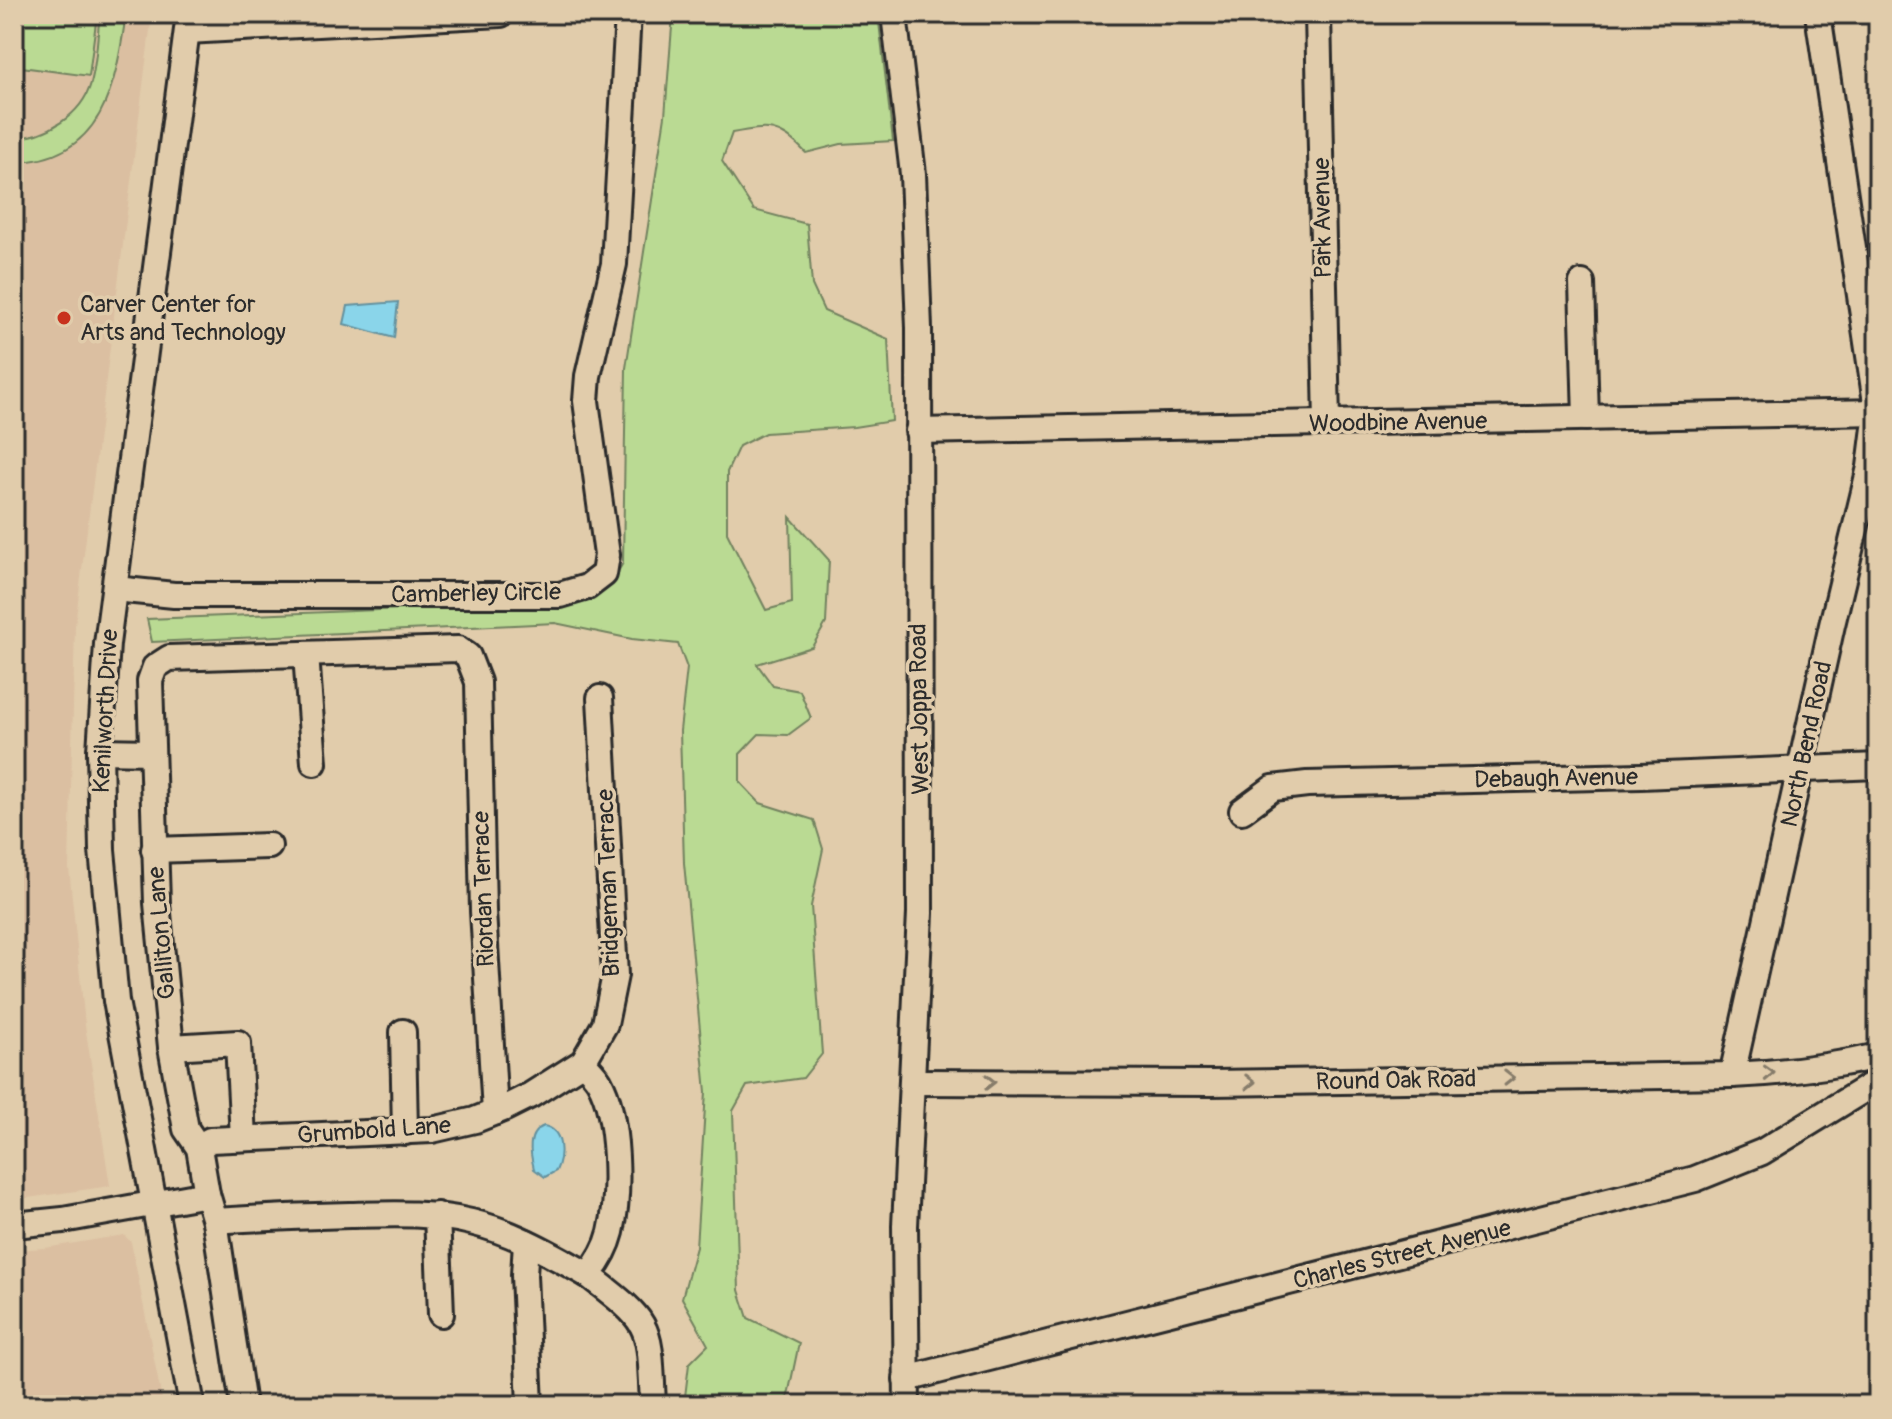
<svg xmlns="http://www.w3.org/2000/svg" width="1892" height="1419" font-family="Pangolin,sans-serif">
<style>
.built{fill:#dbbfa1}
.green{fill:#bada93;stroke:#72825f;stroke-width:2}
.water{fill:#8ad5ea;stroke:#64919e;stroke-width:2}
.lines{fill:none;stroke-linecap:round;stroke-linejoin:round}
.minor-casing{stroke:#2b2b2b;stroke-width:30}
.minor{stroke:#e1ccab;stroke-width:24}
.oneway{stroke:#867c6b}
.poi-dot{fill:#c8321e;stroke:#e1ccab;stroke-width:3}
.labels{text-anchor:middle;stroke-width:7;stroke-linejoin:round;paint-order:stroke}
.street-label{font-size:24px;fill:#2b2b2b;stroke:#e1ccab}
.poi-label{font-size:24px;fill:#2b2b2b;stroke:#e1ccab;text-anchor:start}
</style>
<rect width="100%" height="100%" fill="#e1ccab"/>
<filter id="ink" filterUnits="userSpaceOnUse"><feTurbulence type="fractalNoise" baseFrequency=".0125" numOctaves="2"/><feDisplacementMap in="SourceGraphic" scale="16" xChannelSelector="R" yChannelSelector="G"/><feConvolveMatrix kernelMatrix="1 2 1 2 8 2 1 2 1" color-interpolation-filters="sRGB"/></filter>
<g filter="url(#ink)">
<g class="built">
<polygon points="14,14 152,14 75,625 69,868 85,1025 110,1186 14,1200"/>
<polygon points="124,1235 131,1242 163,1405 14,1405 14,1250 45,1248"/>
</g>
<g class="green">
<polygon points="14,14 97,14 89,76 14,66"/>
<path d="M100,14h26c-10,70 -23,147 -112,148v-24c32,-1 68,-23 77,-55 6,-22 6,-47 9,-69z"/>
<path d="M673,14h205l15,127 -52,3 -35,9c-27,-28 -36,-27 -74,-20l-10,28 32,49 53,14 5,61 12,26 64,28 4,82 -38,6 -89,6 -26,13 -12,26v61l39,77 26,-7 -2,-86 39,43 -3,63 -14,24 -55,17 16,22 27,5 11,27 -23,17 -29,-1 -19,20v28l20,21 54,17 9,29 -12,57 11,148 -19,24 -56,8 -14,25 6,179 9,28 51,25 -13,62h-102l5,-41 19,-19 -26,-47 14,-51 10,-155 -22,-229 -4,-132 7,-63 -9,-24 -46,-5 -77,-16 -403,19 -5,-23 409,-16 29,-3 24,-13 14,-24 3,-195 39,-252z"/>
</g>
<g class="water">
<polygon points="398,302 394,338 344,324 348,306"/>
<path d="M544,1126c20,4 19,30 12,45l-11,6 -11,-8c-4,-16 -8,-36 10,-43z"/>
</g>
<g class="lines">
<g class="minor-casing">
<g id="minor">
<polyline points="189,14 107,644 100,751 102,850 116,1001 192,1405"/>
<polyline points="894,14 913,174 919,328 920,913 905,1226 907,1405"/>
<polyline points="1318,14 1327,423"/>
<polyline points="1818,14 1878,416"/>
<polyline points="187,31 501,14"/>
<polyline points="1582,283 1586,418"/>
<polyline points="918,431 1878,412"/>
<polyline points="115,589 174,595 560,595 587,587 604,574 607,555 586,401 588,376 614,264 628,14"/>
<polyline points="306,654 314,763"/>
<polyline points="100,751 151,752"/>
<polyline points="1242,811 1273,788 1307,784 1641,776 1878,766"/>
<polyline points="154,850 269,846"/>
<polyline points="403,1032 405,1132"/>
<polyline points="171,1047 238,1043 243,1138"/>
<path d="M583,1062c5,6 12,12 16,19 20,35 21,113 12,151 -4,16 -13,31 -23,43 66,51 61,48 65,130"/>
<polyline points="1732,1075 1832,625 1870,467 1877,412"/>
<path d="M912,1082l300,1 520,-8c50,-2 98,-8 146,-19"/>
<polyline points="199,1148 210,1140 432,1130 475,1120 505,1108 531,1095 583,1062 605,1024 615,975 600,698"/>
<polyline points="437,1215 441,1314"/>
<path d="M215,1221c45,-3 90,-5 135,-6 40,-1 81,-3 121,7 42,10 80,32 117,53"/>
<polyline points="14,1225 63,1220 207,1194"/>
<polyline points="526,1242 524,1275 530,1405"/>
<polyline points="906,1379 1695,1179 1762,1152 1878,1081"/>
<polyline points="243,1405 215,1221 207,1194 199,1148 186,1129 171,1047 157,903 150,681 155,667 169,658 458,649 468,656 478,682 483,911 495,1112"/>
</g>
</g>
<use href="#minor" class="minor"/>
</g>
<defs><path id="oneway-chevron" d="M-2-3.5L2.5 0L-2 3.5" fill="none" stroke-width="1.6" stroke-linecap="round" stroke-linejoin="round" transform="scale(2)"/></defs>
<g class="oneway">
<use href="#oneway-chevron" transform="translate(1769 1073) rotate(-3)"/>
<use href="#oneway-chevron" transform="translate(1509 1078) rotate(-1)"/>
<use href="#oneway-chevron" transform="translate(990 1082)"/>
<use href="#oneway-chevron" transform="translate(1250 1082) rotate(-1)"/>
</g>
</g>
<circle class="poi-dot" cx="64" cy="318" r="8"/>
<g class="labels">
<g class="street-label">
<text transform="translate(1322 218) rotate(-91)" y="8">Park Avenue</text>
<text transform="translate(1398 422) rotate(-1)" y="8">Woodbine Avenue</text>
<text transform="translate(476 593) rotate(-1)" y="8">Camberley Circle</text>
<text transform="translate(919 709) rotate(-91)" y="8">West Joppa Road</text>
<text transform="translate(105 711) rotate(-87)" y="8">Kenilworth Drive</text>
<text transform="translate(1806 744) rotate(-78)" y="8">North Bend Road</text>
<text transform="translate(1556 778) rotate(-1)" y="8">Debaugh Avenue</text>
<text transform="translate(608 883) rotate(-92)" y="8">Bridgeman Terrace</text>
<text transform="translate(483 889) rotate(-92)" y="8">Riordan Terrace</text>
<text transform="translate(161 933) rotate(-95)" y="8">Galliton Lane</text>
<text transform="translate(1396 1080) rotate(-1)" y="8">Round Oak Road</text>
<text transform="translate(374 1130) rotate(-4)" y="8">Grumbold Lane</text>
<text transform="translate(1402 1254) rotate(-14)" y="8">Charles Street Avenue</text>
</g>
<g class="poi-label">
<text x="80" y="312">Carver Center for<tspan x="80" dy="28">Arts and Technology</tspan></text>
</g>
</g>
<rect width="1892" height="1419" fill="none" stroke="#e1ccab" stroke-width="48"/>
<rect x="24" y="24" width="1844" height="1371" fill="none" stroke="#2b2b2b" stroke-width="3" filter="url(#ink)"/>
</svg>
